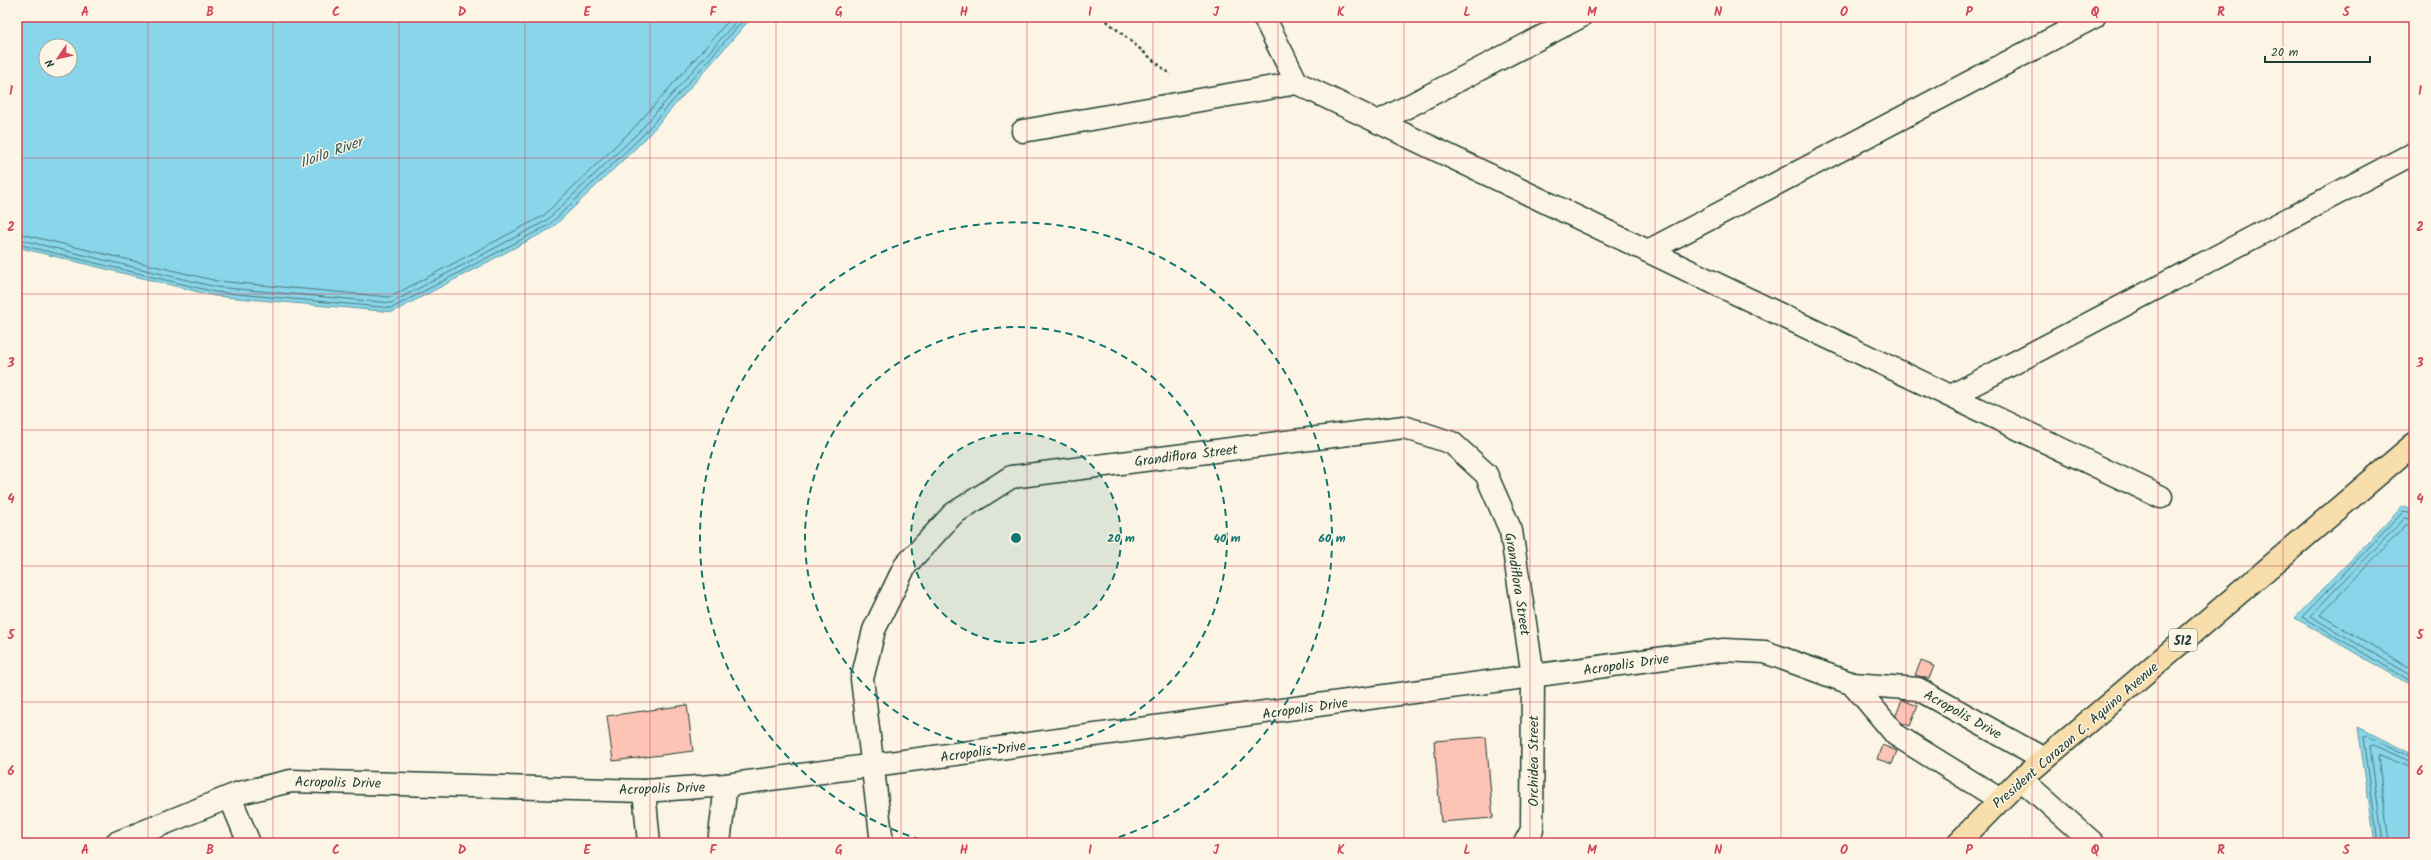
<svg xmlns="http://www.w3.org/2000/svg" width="2431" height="860" font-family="Kalam,sans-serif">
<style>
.water{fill:#89d5e9;stroke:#5f98a1;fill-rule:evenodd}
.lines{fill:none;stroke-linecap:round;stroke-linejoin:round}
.shore{stroke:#497a7c;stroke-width:1}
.building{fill:#fdc3b5;stroke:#1f3d34}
.minor-casing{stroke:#1f3d34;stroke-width:25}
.major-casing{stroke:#1f3d34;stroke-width:25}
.path{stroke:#1f3d34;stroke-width:2.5;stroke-dasharray:3 3;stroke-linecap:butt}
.minor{stroke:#fcf5e5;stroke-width:22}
.major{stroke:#f8deab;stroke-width:22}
.grid{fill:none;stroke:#d1495b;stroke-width:1;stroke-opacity:0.55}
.ring{fill:none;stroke:#0f766e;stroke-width:2;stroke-dasharray:7 5}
.labels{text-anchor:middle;stroke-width:3;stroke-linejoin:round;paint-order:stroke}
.shield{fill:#fcf5e5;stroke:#617469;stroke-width:1}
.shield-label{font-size:13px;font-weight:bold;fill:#1f3d34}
.street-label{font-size:14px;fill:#1f3d34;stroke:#fcf5e5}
.water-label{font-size:15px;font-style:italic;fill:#345b58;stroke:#fcf5e5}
.centre{fill:#0f766e;stroke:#fcf5e5;stroke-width:2}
.ring-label{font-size:12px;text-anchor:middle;font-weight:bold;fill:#0f766e;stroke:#fcf5e5;stroke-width:3;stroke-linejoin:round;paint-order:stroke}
.neatline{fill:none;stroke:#d1495b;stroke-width:1.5}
.grid-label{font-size:13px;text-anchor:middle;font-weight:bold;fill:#d1495b}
</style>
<rect width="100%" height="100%" fill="#fcf5e5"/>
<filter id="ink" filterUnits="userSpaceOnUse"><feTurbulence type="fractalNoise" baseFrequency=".025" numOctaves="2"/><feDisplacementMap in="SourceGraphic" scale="8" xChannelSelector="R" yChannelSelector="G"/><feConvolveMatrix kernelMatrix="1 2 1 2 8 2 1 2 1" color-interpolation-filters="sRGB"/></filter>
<g filter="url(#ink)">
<g class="water">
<path d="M17,17h735l-107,122 -93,89 -159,84 -178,-16 -198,-49zM46,46h24v24h-24z"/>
<polygon points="2403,506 2414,511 2414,687 2295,618"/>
<polygon points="2358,727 2414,755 2414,843 2375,843"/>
</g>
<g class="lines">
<g class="shore">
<polyline points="17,233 217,281 390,297 543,216 634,128 732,17"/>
<polyline points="17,239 216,287 391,303 546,221 638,133 740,17"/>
<polyline points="17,244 215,292 392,308 549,225 642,136 746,17"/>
<polyline points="2414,514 2403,512 2302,617 2414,683"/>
<polyline points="2414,519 2405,518 2310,616 2414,677"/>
<polyline points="2414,525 2406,525 2320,615 2414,670"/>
<polyline points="2378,843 2364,737 2367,736 2414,758"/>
<polyline points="2383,843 2370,746 2373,745 2414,763"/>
<polyline points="2389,843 2378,756 2380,755 2414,769"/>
</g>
</g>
<g class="building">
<polygon points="1921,661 1934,666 1929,679 1915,675"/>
<polygon points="1902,700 1918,706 1910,726 1894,720"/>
<polygon points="687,705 693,751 613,761 607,716"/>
<polygon points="1486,737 1493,818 1441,822 1434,741"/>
<polygon points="1882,745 1897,751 1892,764 1877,759"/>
</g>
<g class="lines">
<g class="minor-casing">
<g id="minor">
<polyline points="1264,17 1297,83"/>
<polyline points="1378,122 1580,17"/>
<polyline points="1023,131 1297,83 2161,497"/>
<polyline points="1648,251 2094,17"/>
<polyline points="1951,396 2414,153"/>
<polyline points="1853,684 1896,735 1999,799"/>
<polyline points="2021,779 2093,843"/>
<polyline points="644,791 649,843"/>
<polyline points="230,797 249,843"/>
<polyline points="116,843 239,793 291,781 644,791 726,785 1724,650 1765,652 1853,684 1918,689 2044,759"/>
<polyline points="719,843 726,785"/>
<polyline points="882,843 862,679 874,630 905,566 953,514 1011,477 1404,427 1452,443 1486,474 1511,531 1533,676 1532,830 1525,843"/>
</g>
</g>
<g class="major-casing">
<polyline id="major" points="1958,843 2021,779 2414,444"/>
</g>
<polyline class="path" points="1102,17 1171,75"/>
<use href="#minor" class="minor"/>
<use href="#major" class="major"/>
</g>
</g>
<path class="grid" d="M148,17v826M273,17v826M399,17v826M525,17v826M650,17v826M776,17v826M901,17v826M1027,17v826M1153,17v826M1278,17v826M1404,17v826M1530,17v826M1655,17v826M1781,17v826M1906,17v826M2032,17v826M2158,17v826M2283,17v826M17,158h2397M17,294h2397M17,430h2397M17,566h2397M17,702h2397"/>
<circle cx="1016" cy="538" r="105" fill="#0f766e" fill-opacity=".12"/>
<g class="ring">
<circle cx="1016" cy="538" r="105"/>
<circle cx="1016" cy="538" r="211"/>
<path d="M932 843A316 316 0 1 1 1100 843"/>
</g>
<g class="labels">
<rect class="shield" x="2169" y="629" width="28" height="22" rx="3"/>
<g class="shield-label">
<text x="2183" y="645">512</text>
</g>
<g class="street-label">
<text transform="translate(1186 455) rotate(-7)" y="5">Grandiflora Street</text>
<text transform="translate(1518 584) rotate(81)" y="5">Grandiflora Street</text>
<text transform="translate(1626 664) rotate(-8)" y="5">Acropolis Drive</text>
<text transform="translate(1305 708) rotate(-8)" y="5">Acropolis Drive</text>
<text transform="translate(1963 714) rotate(29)" y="5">Acropolis Drive</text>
<text transform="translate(2075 735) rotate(-41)" y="5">President Corazon C. Aquino Avenue</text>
<text transform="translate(983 751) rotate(-8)" y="5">Acropolis Drive</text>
<text transform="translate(1533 761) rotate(-90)" y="5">Orchidea Street</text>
<text transform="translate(338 782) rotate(1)" y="5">Acropolis Drive</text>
<text transform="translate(662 788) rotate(-2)" y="5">Acropolis Drive</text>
</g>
<g class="water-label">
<text transform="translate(331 152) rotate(-20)" y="5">Iloilo River</text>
</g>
</g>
<circle cx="1016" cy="538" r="6" class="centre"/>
<g class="ring-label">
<text x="1121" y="542">20 m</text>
<text x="1227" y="542">40 m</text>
<text x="1332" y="542">60 m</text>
</g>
<rect width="2431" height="860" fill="none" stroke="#fcf5e5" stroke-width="44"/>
<g transform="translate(58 58) rotate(236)"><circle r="19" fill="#fcf5e5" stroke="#a4ab9e"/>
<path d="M0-3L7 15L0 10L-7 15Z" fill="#d1495b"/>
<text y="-6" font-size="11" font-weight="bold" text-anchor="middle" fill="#1f3d34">N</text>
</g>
<path d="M2265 56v6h105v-6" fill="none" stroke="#1f3d34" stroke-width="2"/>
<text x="2271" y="56" font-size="12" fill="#1f3d34" stroke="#fcf5e5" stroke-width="3" paint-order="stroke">20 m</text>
<rect x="22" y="22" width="2387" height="816" class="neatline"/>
<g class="grid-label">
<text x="85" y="16">A</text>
<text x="210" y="16">B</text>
<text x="336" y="16">C</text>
<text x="462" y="16">D</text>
<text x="587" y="16">E</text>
<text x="713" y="16">F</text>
<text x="839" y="16">G</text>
<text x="964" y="16">H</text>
<text x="1090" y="16">I</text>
<text x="1216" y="16">J</text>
<text x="1341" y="16">K</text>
<text x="1467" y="16">L</text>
<text x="1592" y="16">M</text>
<text x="1718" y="16">N</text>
<text x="1844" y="16">O</text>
<text x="1969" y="16">P</text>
<text x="2095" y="16">Q</text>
<text x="2221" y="16">R</text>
<text x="2346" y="16">S</text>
<text x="11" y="95">1</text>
<text x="2420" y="95">1</text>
<text x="11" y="231">2</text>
<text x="2420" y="231">2</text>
<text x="11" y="367">3</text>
<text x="2420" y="367">3</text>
<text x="11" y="503">4</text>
<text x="2420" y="503">4</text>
<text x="11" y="639">5</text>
<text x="2420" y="639">5</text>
<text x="11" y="775">6</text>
<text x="2420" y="775">6</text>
<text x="85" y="854">A</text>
<text x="210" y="854">B</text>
<text x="336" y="854">C</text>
<text x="462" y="854">D</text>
<text x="587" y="854">E</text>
<text x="713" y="854">F</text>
<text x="839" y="854">G</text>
<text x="964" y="854">H</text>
<text x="1090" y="854">I</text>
<text x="1216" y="854">J</text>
<text x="1341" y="854">K</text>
<text x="1467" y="854">L</text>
<text x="1592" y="854">M</text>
<text x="1718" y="854">N</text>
<text x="1844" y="854">O</text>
<text x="1969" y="854">P</text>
<text x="2095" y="854">Q</text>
<text x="2221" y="854">R</text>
<text x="2346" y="854">S</text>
</g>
</svg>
